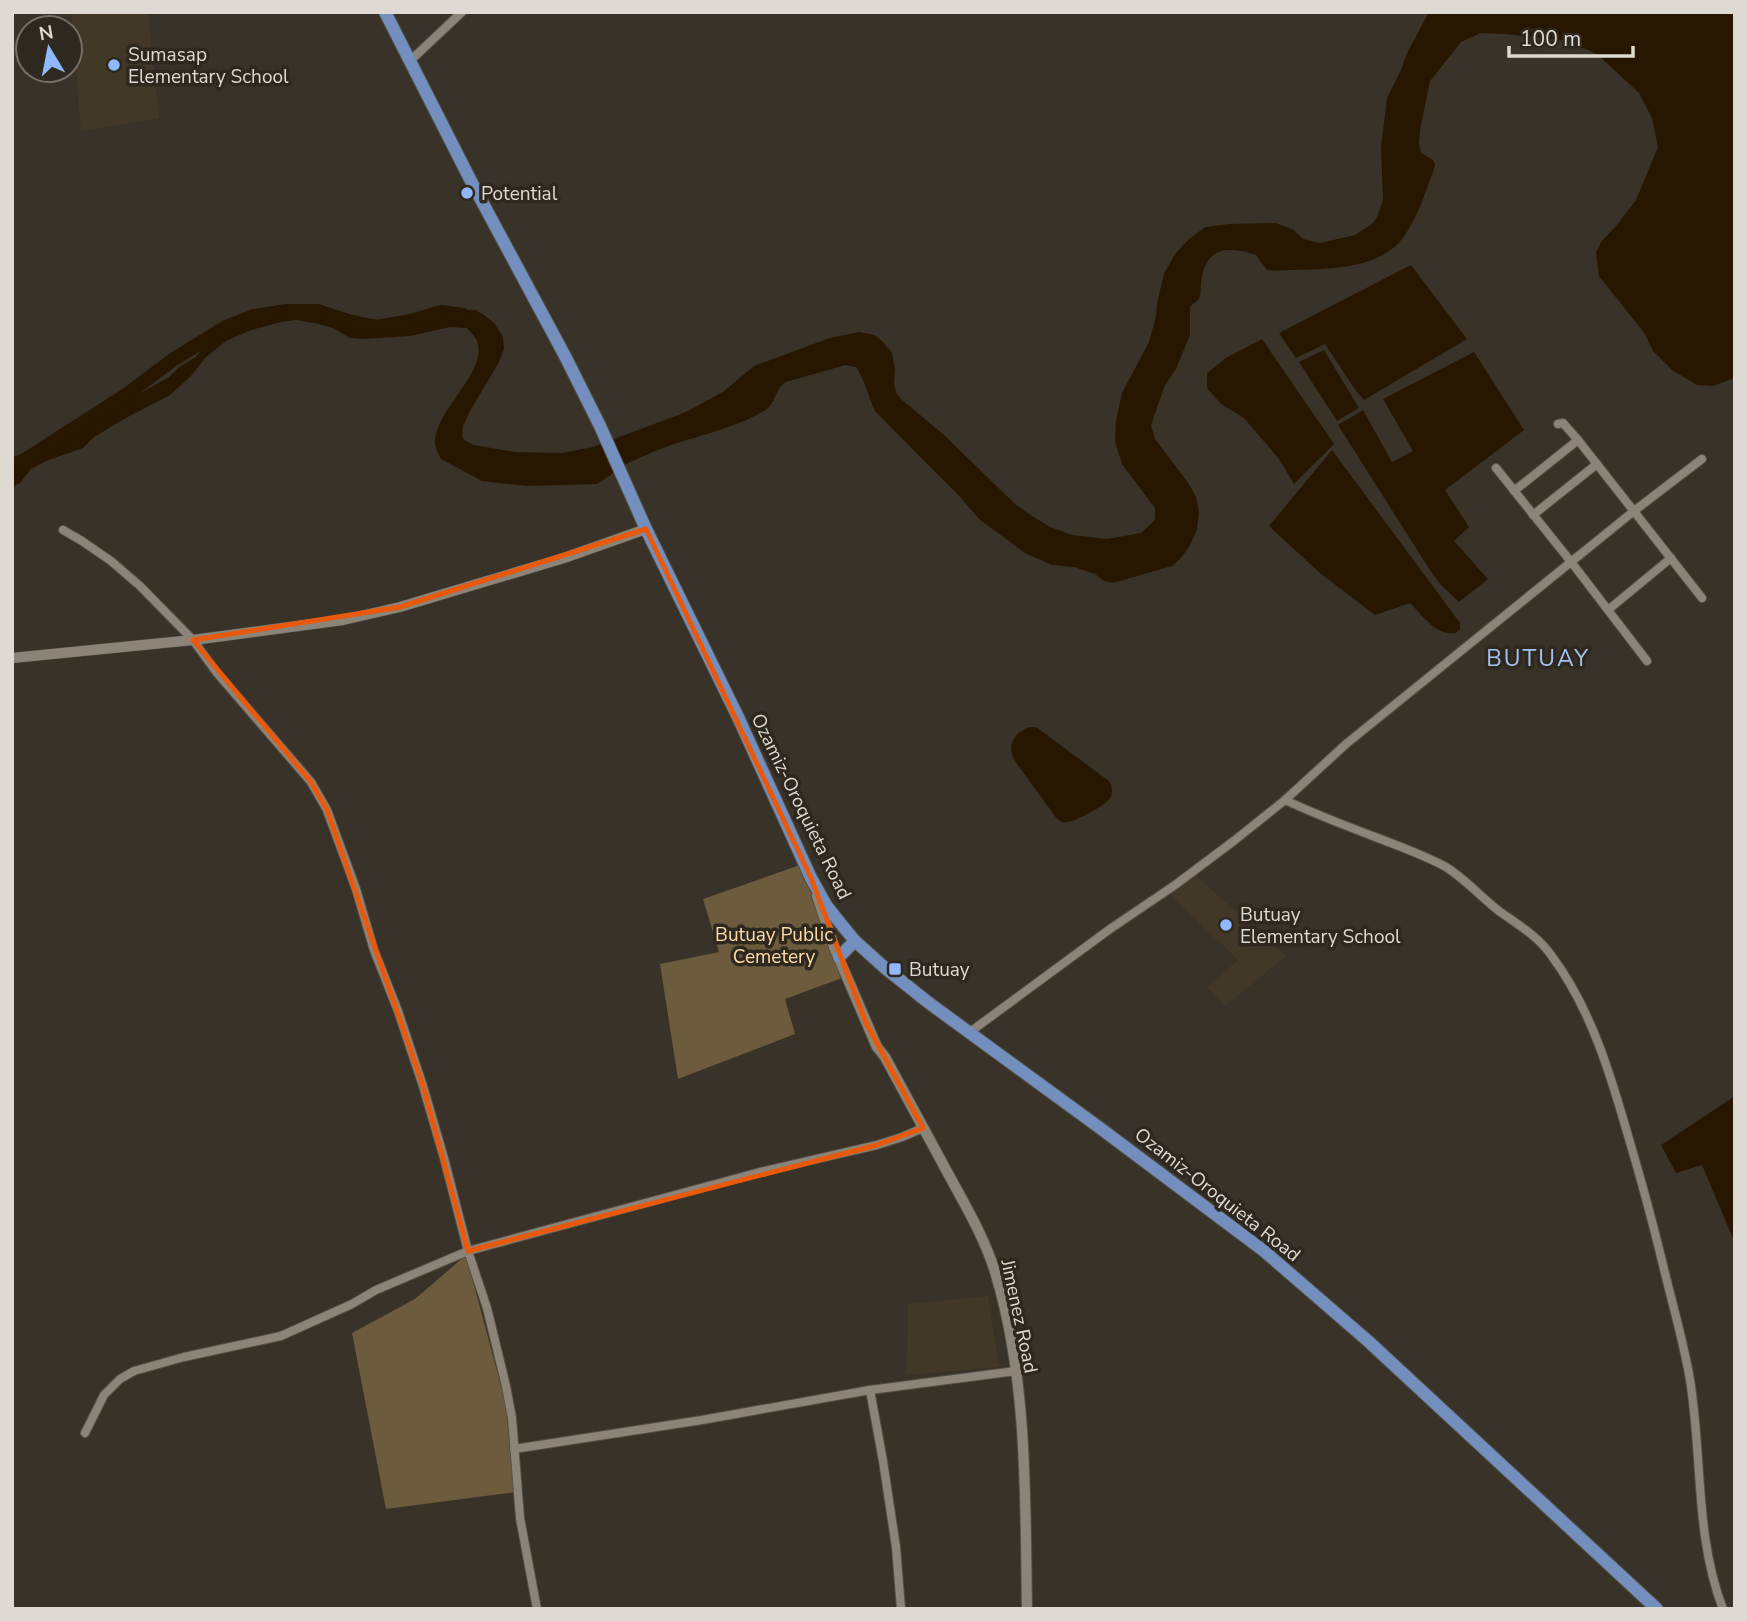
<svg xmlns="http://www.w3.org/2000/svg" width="1747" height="1621" font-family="'Nunito Sans',sans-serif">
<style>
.built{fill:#423827}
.green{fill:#6d5b3d}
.water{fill:#271700}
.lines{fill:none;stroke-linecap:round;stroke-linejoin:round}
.river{stroke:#271700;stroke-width:14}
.minor-casing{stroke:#555047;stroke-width:10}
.tertiary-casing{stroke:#555047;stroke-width:11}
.secondary-casing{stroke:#555047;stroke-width:12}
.trunk-casing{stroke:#555047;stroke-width:14}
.minor{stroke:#8c8478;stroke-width:8}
.tertiary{stroke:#8c8478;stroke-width:10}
.secondary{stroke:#8c8478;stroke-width:10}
.trunk{stroke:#738fbe;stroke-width:12}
.marked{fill:none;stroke:#e8590c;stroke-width:5;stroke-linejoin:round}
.poi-dot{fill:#8fb8fd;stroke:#2f281e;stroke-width:2.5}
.labels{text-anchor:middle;stroke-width:7;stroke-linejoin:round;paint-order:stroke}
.poi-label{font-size:19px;fill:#dedad3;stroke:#2f281e;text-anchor:start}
.street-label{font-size:19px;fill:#dedad3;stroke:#2f281e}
.park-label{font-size:19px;fill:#fddca8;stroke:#2f281e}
.quarter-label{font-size:23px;letter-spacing:2px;fill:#a3c3f5;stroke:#2f281e}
</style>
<rect width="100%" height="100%" fill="#393228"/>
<g class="built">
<polygon points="71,12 148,12 159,118 81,131"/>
<polygon points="1194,874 1286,956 1225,1006 1207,987 1238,960 1169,894"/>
<polygon points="988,1296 999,1367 907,1375 908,1304"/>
</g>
<g class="green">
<polygon points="803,864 842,978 785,999 795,1034 678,1079 660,964 719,952 703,899"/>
<polygon points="466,1255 505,1401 515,1492 386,1509 352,1333 415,1299"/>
</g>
<g class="water">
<path d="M1429,12h306v366l-22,8 -16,-1 -25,-15 -19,-19 -8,-17 -46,-58 -3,-24 5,-10 15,-16 20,-26 22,-53 -6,-29 -13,-25 -42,-39 -30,-13 -61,-7 -25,-1 -20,9 -31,39 -10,49 -1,14 2,9 12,7 2,4 -1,5c-8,22 -16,47 -29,66 -23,34 -74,34 -111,35 -9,0 -18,1 -27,0l-11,-15c-28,-9 -52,-9 -55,29 -1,5 1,11 -3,16 -2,2 -6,4 -8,7v28l-14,34 -11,16 -14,40 4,14 34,45 7,13 3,14 -2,19 -8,17 -9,12 -8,7 -59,17 -9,-2 -9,-7 -21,-7 -22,-2 -27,-12 -45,-33 -18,-21 -87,-88c-7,-15 -10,-31 -19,-44l-11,-2 -59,17c-13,9 -9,21 -22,29 -35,20 -75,26 -111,41 -8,4 -17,7 -25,11 -11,6 -20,15 -31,21l-71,2 -44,-5 -41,-22c-2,-4 -5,-10 -6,-15 -2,-33 54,-72 42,-103 -2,-5 -7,-9 -10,-13l-17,-1 -40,9 -48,3 -12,-1 -17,-10 -18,-5 -19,-3 -15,2 -30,8 -25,11 -20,16 -16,20 -20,18 -48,25 -29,18 -10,10 -37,13 -15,8 -11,14 -8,4v-19l36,-18 54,-36 66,-36 11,-11 17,-10 7,-9 23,-18 24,-9 28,-7 36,1 20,4 23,9 17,3 43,-9 40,-12h18l9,5 10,8 9,14 1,12 -5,13 -29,49 -7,15 -1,9 2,5 10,5 41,7 47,1 31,-6 93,-35 37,-20 31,-26 76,-28 29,-6 16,3 9,8 8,10 3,15 -1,17 3,9 4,5 43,36 70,68 15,11 21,13 22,8 35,4 34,-6 14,-13v-12l-33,-44 -7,-23 1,-20 6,-28 27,-51 7,-26 1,-13 7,-29 11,-20 13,-14 17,-13 24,-3 47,-1 18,7 9,9 17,4 35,-8 17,-11 5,-7 6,-17 -2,-53 6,-49 14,-28 6,-17z"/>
<polygon points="1411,265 1467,339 1364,400 1356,391 1325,344 1296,358 1279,333"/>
<polygon points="1262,339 1334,444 1294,484 1279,459 1244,418 1221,404 1207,388 1207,373 1226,358"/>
<polygon points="1324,350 1359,408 1337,421 1299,362"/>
<polygon points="1474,352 1524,430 1445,490 1469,527 1454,541 1488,579 1459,602 1440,584 1428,567 1338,425 1363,410 1392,462 1413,451 1383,399"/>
<path d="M1332,450l128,173v6l-4,4c-20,3 -33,-17 -46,-30l-35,12 -55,-42 -51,-47z"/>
<path d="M1030,727h6l73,54c3,5 4,10 2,16 -3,7 -36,25 -44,25 -5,1 -5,0 -10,-3l-42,-58c-9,-15 -1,-29 15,-34z"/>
<polygon points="1735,1096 1735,1243 1702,1165 1676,1173 1661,1145"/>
</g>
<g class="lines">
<polyline class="river" points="12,465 25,460 126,395 174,359 226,327 254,316 286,311 317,311 348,321 377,327 411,321 441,312 463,315"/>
<g class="minor-casing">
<g id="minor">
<polyline points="410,61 462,12"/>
<polyline points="1558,424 1563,423 1578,440 1702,598"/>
<polyline points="1496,468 1572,563 1647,661"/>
<polyline points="1514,491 1578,440"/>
<polyline points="1533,515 1597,464"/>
<polyline points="63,530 82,541 111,561 140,586 193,640 217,673 311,782 327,810 356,889 374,950 398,1011 423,1086 444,1158 468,1251 487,1308 506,1386 512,1418 520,1518 537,1609"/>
<polyline points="1608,610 1671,558"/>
<path d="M1285,800c30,14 61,26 93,38 23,9 46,17 68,29 19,12 35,30 53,44 18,13 39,25 52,44 40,53 60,121 78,184 12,40 23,81 33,122 9,38 20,75 27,113 14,78 5,160 34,235"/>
<polyline points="970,1032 1110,929 1175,885 1235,840 1285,800 1346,744 1634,511 1702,459"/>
<polyline points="870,1390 883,1461 896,1547 901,1609"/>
<polyline points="85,1433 104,1395 120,1379 134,1371 184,1357 281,1336 352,1304 376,1290 468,1251 760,1172 877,1145 902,1137 923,1128"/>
<polyline points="514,1449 702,1420 870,1390 1016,1371"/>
</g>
</g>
<g class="tertiary-casing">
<polyline id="tertiary" points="12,658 193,640 343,620 400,607 564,558 646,529"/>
</g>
<g class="secondary-casing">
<path id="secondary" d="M817,896l17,51 43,100 8,10c22,40 44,81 66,122 17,31 35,62 45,96 32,107 29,223 31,334"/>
</g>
<g class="trunk-casing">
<g id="trunk">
<polyline points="385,12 472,183 565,356 600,426 646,529 738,717 811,878 826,905 841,924 855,941 885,968 929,1003 1100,1128 1264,1251 1368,1341 1657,1609"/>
<polyline points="839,957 855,941"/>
</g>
</g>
<use href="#minor" class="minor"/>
<use href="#tertiary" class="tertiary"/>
<use href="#secondary" class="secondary"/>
<use href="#trunk" class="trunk"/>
</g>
<path class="marked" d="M646,529l165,349 55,145 57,105 -46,17 -409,106 -45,-165 -96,-276 -16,-28 -118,-142 207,-33z"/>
<g class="poi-dot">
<circle cx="114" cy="65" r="7"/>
<circle cx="467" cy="193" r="7"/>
<circle cx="1226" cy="925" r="7"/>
<rect x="888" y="962" width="14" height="14" rx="3.5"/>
</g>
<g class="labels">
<g class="poi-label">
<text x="128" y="61">Sumasap<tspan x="128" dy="22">Elementary School</tspan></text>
<text x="481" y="200">Potential</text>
<text x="1240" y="921">Butuay<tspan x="1240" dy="22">Elementary School</tspan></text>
<text x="909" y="976">Butuay</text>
</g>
<g class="street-label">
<text transform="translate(802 806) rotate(64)" y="7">Ozamiz-Oroquieta Road</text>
<text transform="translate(1218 1194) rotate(38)" y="7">Ozamiz-Oroquieta Road</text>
<text transform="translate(1020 1316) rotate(78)" y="7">Jimenez Road</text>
</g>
<g class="park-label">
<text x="774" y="941">Butuay Public<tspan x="774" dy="22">Cemetery</tspan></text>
</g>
<g class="quarter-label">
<text x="1538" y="666">BUTUAY</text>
</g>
</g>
<rect width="1747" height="1621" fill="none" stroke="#dedad3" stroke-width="28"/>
<g transform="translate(49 49) rotate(350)"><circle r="33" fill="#2f281e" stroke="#756f66" stroke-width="2"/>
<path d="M0-5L12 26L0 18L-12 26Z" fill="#8fb8fd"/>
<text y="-10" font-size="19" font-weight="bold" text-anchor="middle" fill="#dedad3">N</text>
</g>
<path d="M1509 46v10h124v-10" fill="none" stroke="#dedad3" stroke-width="3.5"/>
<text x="1520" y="46" font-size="21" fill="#dedad3" stroke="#2f281e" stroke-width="5" paint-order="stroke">100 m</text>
</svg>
